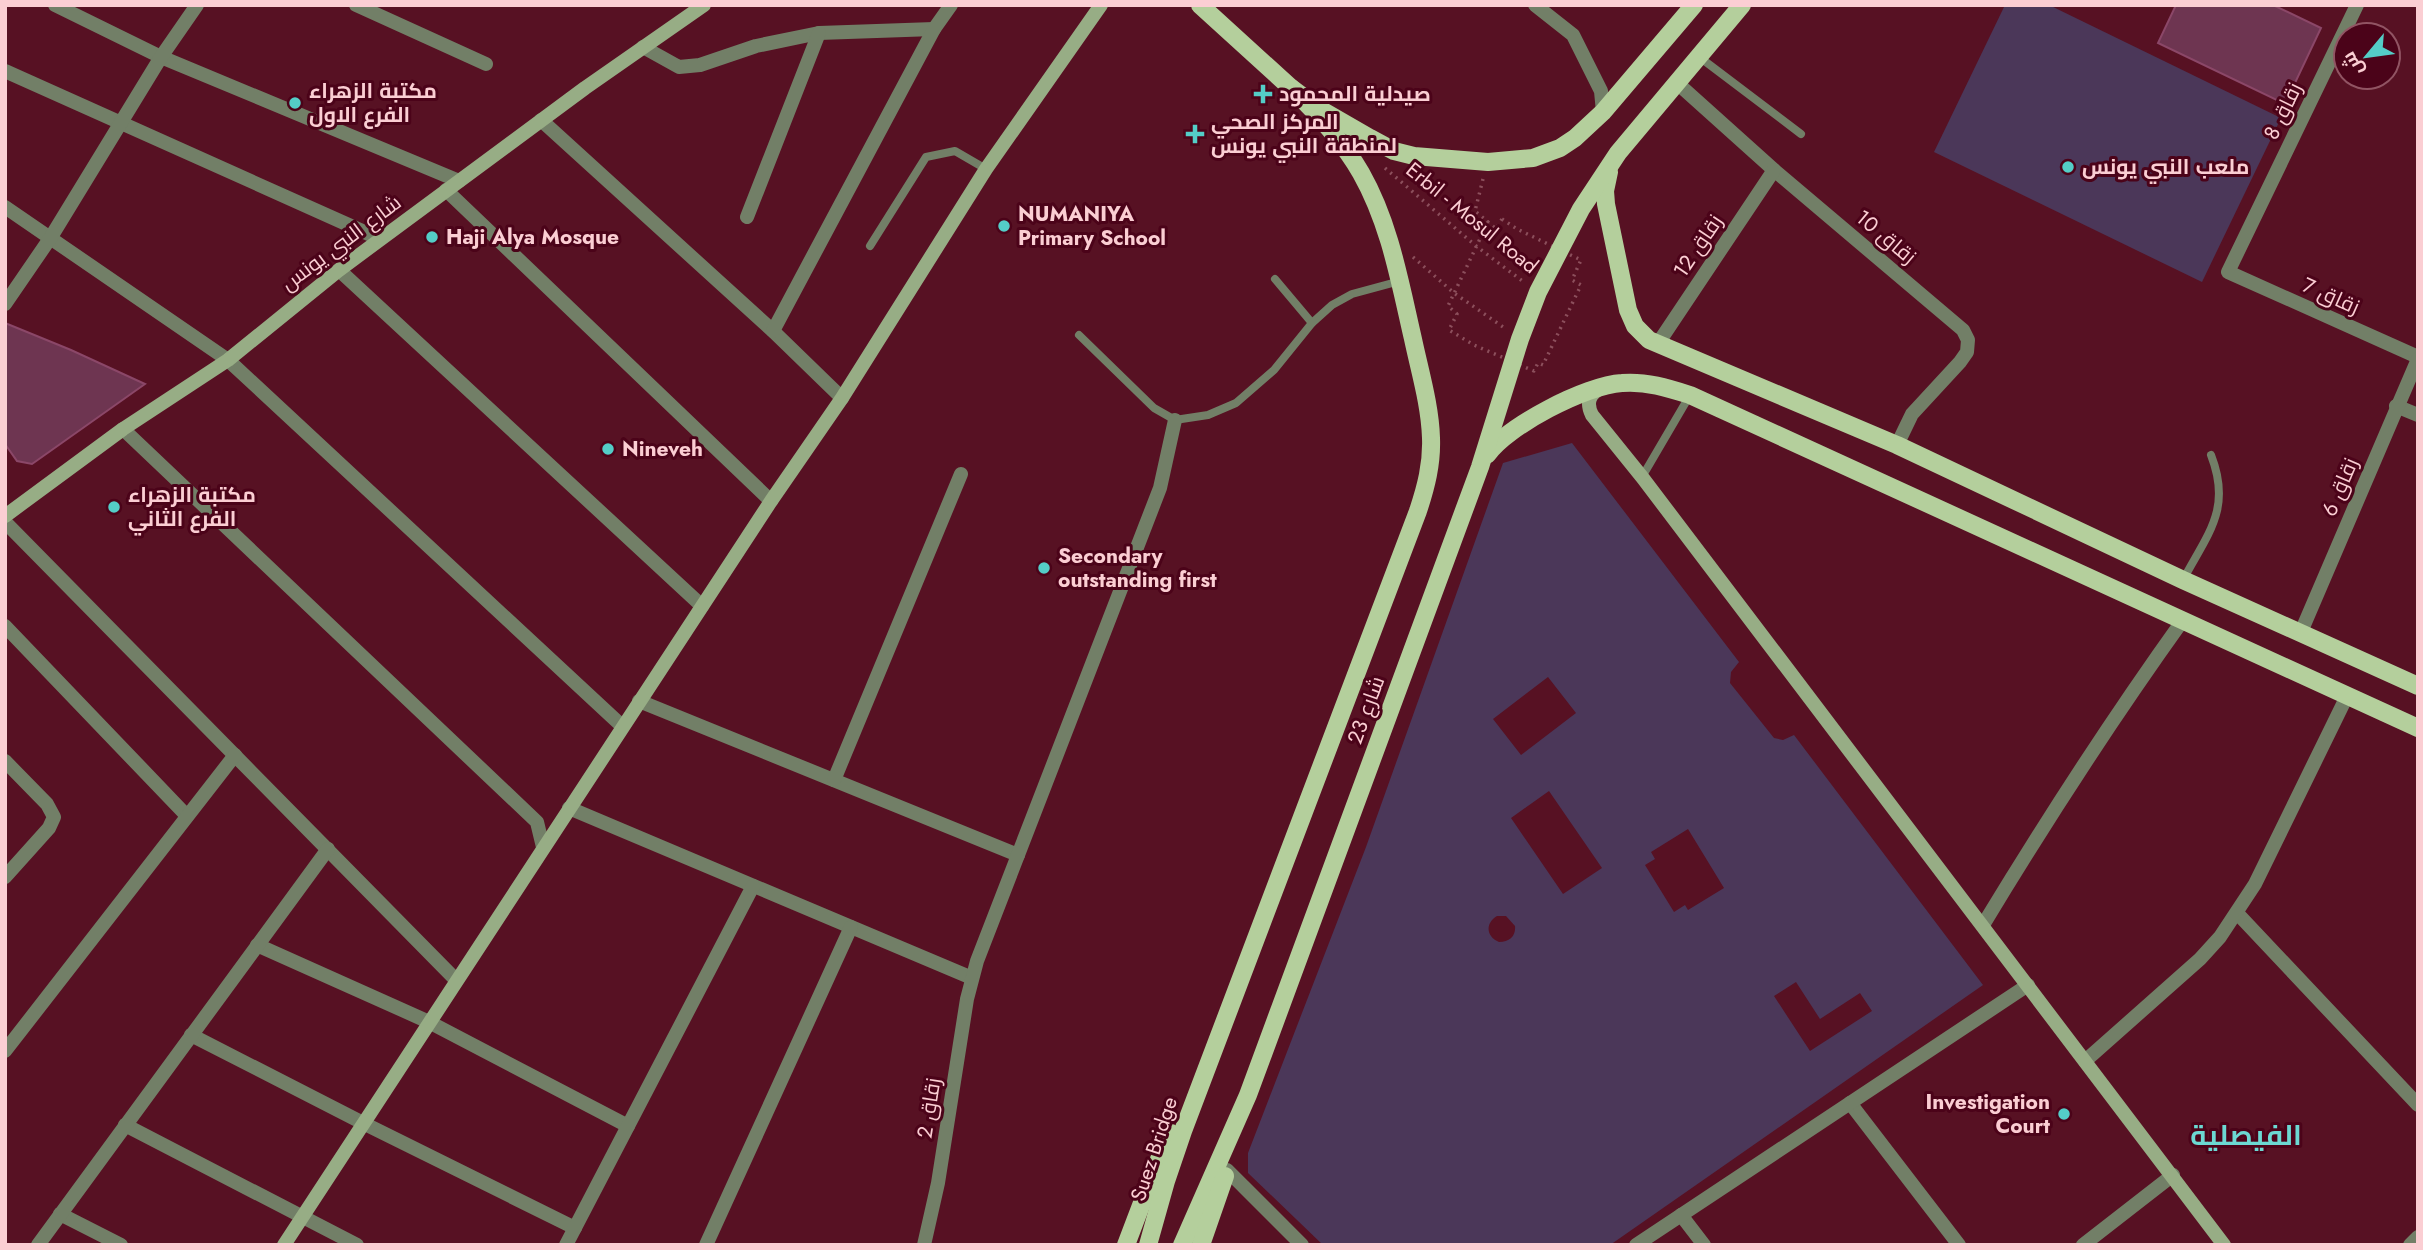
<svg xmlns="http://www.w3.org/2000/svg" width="2423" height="1250" font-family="Jost,Cairo,sans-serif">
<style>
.green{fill:#4b3759;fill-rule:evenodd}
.building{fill:#6e3551;stroke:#8b4768;stroke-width:2}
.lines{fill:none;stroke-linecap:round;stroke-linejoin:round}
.path{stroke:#8c4f5c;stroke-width:3.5;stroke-dasharray:2 5;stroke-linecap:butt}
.lane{stroke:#727f67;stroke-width:8}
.street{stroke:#727f67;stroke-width:14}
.secondary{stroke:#97ad85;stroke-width:14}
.primary{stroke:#b4cf9c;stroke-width:18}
.poi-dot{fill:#54cdc7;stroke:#4b0319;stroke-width:2.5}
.labels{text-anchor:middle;stroke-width:6;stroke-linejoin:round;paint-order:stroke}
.poi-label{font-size:21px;font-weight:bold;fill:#fbced3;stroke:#4b0319;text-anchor:start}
.street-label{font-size:21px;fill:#fbced3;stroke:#4b0319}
.district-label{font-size:28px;font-weight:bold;fill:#6cd8d2;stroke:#4b0319}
</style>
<rect width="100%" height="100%" fill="#571123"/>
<g class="green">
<polygon points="2005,5 2049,5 2281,118 2202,282 1934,152"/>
<path d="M1572,443l167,219 -8,10 -1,11 44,55 9,2 11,-5 189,250 -373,260h-287l-75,-72v-20l118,-306 137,-384zM1548,677l28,36 -55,42 -28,-36zM1549,791l53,77 -39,26 -52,-76zM1688,829l36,59 -36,22 -3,-5 -11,7 -29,-47 10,-6 -4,-7zM1497,916h9l9,10c1,10 -5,16 -16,16 -13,-5 -14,-19 -2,-26zM1796,982l24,37 40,-26 12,18 -62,40 -36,-55z"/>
</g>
<g class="building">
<polygon points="2176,5 2273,5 2321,28 2285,104 2158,43"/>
<polygon points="5,323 71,350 145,384 32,464 17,461 5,444"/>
</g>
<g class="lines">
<g class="path">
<polyline points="1385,168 1476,246 1525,283"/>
<polyline points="1483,179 1475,211 1488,222"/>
<polygon points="1502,219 1517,229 1581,260 1572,280 1581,285 1543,365 1538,363 1534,371 1474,345 1449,330 1457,314 1448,306 1488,222 1496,229"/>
<polyline points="1413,257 1454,293 1506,329"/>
</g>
<g class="lane">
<polyline points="1698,56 1801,134"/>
<polyline points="870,246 926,157 955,151 986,169"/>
<polyline points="1275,279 1312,323"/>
<polyline points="1079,335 1154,408 1175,420 1208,415 1236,403 1274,370 1312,323 1332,305 1352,294 1400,281"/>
<polyline points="1642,477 1690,395"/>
<path d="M2183,580c25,-47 49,-71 28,-125"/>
</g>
<g class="street">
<polyline points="55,5 161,57 459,181"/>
<polyline points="356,5 486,64"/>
<polyline points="1535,5 1573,35 1601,91 1603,112"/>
<polyline points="2357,5 2228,272 2418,357"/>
<polyline points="643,47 679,67 700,65 756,46 819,33 934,29"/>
<polyline points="5,71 380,239"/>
<polyline points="1676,82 1774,170 1963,330 1968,340 1967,352 1960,362 1912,414 1897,445"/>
<polyline points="541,120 773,331 842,398"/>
<polyline points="446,190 771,501"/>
<polyline points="5,207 228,360 622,726"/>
<polyline points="747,217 819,33"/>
<polyline points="339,270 702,606"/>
<polyline points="5,304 51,237 161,57 197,5"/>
<polyline points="773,331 934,29 951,5"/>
<polyline points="1657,345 1774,170"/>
<polyline points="2396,406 2418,415"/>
<polyline points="123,429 537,822 543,847"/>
<polyline points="5,522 456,980"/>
<polyline points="5,626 187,816"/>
<polyline points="2301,632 2418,359"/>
<polyline points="639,701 1018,855"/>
<polyline points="5,761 47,804 54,817 49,828 5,877"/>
<polyline points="834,780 961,474"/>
<polyline points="569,808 972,978"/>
<polyline points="2237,913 2418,1105"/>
<path d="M1983,925c63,-104 129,-206 200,-305"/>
<polyline points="257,945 429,1022 628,1126"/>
<polyline points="191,1035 363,1123 575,1228"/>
<polyline points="5,1051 235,755"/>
<polyline points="2085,1061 2200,959 2220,937 2255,884 2347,696"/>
<polyline points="1850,1103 1959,1245"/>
<polyline points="125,1125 357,1245"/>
<polyline points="1227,1170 1302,1245"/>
<polyline points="60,1214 121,1245"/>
<polyline points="1681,1215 1704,1245"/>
<polyline points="38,1245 328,849"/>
<polyline points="566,1245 753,886"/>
<polyline points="706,1245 851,927"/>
<polyline points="924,1245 938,1183 967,999 977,961 1160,488 1175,420"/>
<polyline points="1636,1245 2028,985"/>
<polyline points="2083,1245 2173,1175"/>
<polyline points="2410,1245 2418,1237"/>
</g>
<g class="secondary">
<path d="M1601,388c-12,6 -15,15 -9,27l50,62 582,768"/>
<polyline points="5,516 123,429 228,360 339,270 585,88 704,5"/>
<polyline points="284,1245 771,501 842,398 986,169 1101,5"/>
</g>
<g class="primary">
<polyline points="1200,5 1290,87 1318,108 1370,138 1394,151 1414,156 1488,162 1533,158 1560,148 1575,138 1603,112 1694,5"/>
<polyline points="1609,172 1605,191 1606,204 1628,310 1635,326 1649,340 1897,445 2183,580 2418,686"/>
<path d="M1487,455c20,-29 99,-70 135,-72 24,-2 46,5 68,12l728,333"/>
<polyline points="1126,1245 1156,1166 1171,1133"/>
<path d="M1148,1245l18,-64 17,-50 235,-620c8,-24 14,-47 13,-73 -1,-33 -11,-66 -18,-99 -13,-56 -23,-115 -52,-166 -19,-33 -44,-60 -71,-86"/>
<polyline points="1182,1245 1248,1095 1480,467 1520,339 1538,292 1581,209 1618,153 1742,5"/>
<polyline points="1201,1245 1225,1176"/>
</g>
</g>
<g class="poi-dot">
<path d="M1259.5 83.5h7v7h7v7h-7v7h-7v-7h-7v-7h7z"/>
<circle cx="295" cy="103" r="7"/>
<path d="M1191.5 123.5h7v7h7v7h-7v7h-7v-7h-7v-7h7z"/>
<circle cx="2068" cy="167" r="7"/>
<circle cx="1004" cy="226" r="7"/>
<circle cx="432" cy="237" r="7"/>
<circle cx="608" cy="449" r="7"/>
<circle cx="114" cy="507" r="7"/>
<circle cx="1044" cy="568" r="7"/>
<circle cx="2064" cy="1114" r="7"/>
</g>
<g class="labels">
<g class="poi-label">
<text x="309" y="98">مكتبة الزهراء<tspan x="309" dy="24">الفرع الاول</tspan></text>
<text x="1279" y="101">صيدلية المحمود</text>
<text x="1211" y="129">المركز الصحي<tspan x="1211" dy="24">لمنطقة النبي يونس</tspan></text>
<text x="2082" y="174">ملعب النبي يونس</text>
<text x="1018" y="221">NUMANIYA<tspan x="1018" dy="24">Primary School</tspan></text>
<text x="446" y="244">Haji Alya Mosque</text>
<text x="622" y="456">Nineveh</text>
<text x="128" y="502">مكتبة الزهراء<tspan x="128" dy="24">الفرع الثاني</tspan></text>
<text x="1058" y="563">Secondary<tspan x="1058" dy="24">outstanding first</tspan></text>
<text x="2050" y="1109" text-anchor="end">Investigation<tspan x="2050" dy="24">Court</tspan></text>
</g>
<g class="street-label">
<text transform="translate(2283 111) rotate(-64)" y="7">زقاق 8</text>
<text transform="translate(1472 218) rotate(39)" y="7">Erbil - Mosul Road</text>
<text transform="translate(1886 237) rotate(40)" y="7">زقاق 10</text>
<text transform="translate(341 243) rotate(-37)" y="7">شارع النبي يونس</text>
<text transform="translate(1698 246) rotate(-56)" y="7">زقاق 12</text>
<text transform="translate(2331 296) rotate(24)" y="7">زقاق 7</text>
<text transform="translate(2340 487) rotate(-67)" y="7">زقاق 6</text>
<text transform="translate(1366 710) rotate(-70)" y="7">شارع 23</text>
<text transform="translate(929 1108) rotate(-81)" y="7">زقاق 2</text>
<text transform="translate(1154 1149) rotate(-72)" y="7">Suez Bridge</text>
</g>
<g class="district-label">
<text x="2246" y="1145">الفيصلية</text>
</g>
</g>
<rect width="2423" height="1250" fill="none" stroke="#fbced3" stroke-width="14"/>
<g transform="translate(2367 56) rotate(241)"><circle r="33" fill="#4b0319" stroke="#915463" stroke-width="2"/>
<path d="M0-5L12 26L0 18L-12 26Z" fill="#54cdc7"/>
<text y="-10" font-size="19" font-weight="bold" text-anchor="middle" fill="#fbced3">ش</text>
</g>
</svg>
